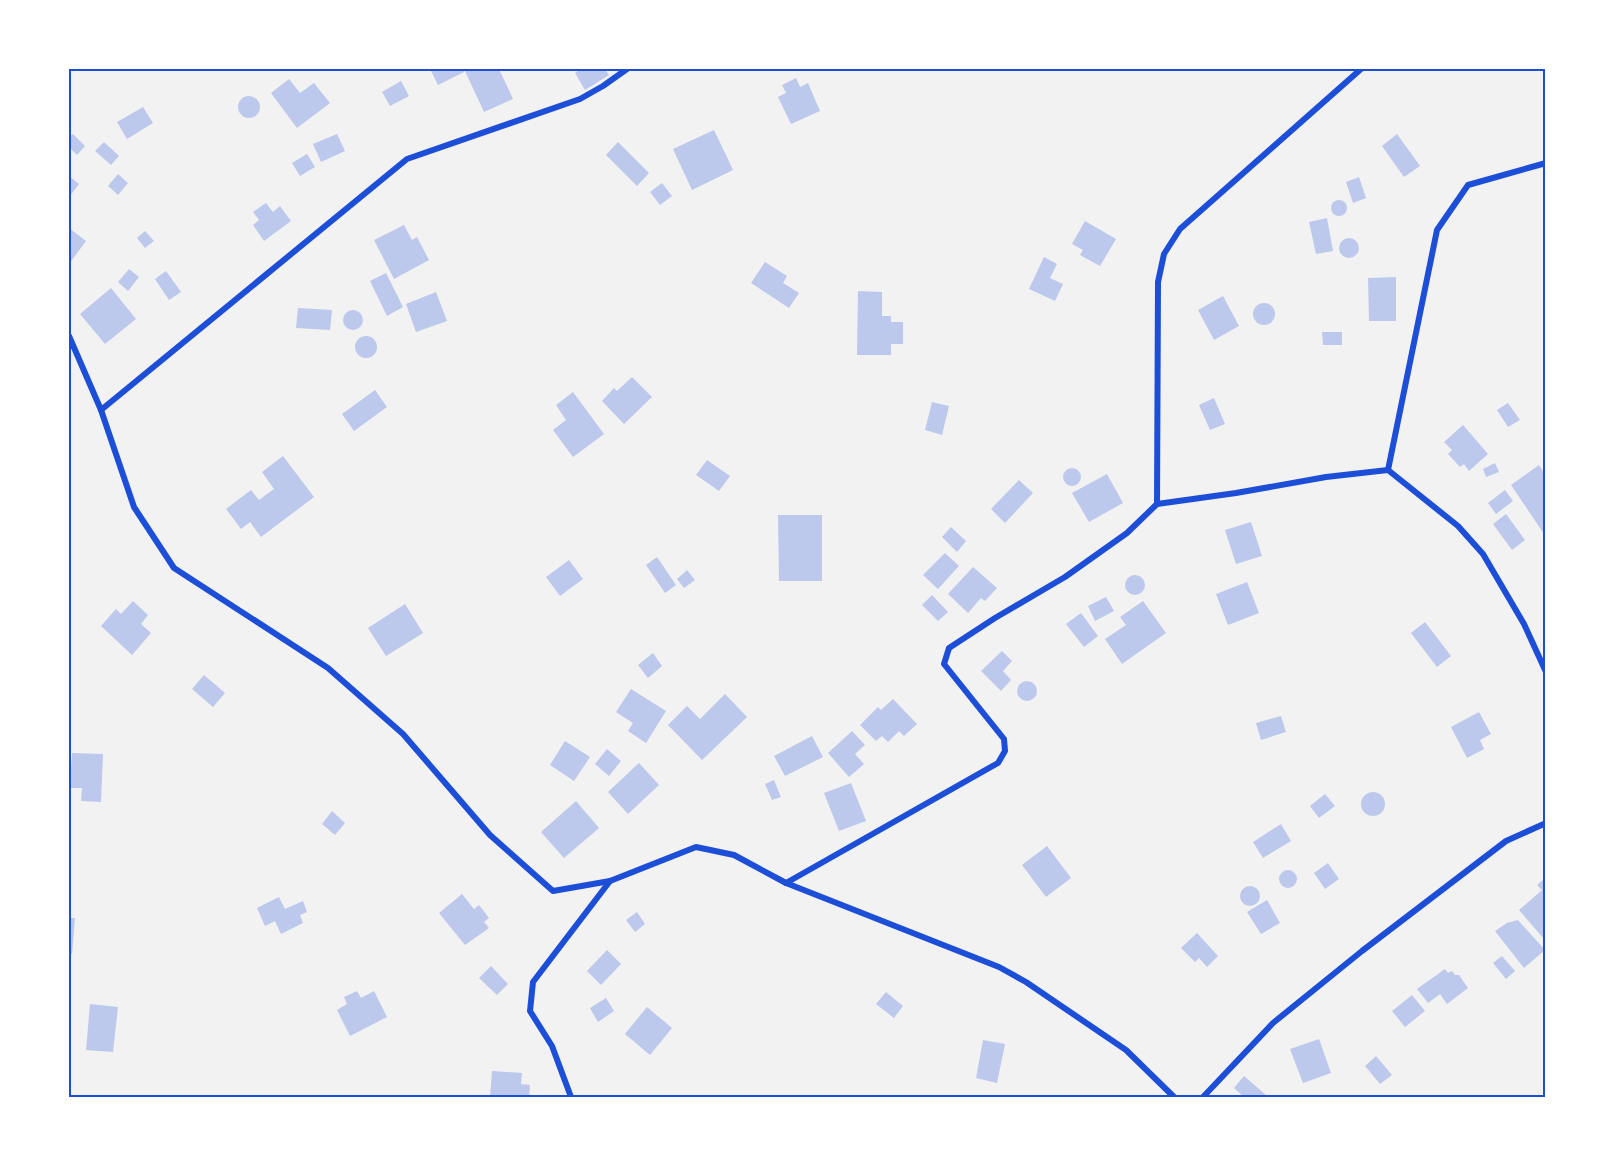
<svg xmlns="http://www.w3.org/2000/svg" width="1615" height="1166" font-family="'Asap Condensed',sans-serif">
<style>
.building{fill:#bdc9ec}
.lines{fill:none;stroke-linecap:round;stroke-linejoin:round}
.minor{stroke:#1d4ed8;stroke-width:6}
.neatline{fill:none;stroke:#1d4ed8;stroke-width:2}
</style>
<rect width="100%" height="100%" fill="#f2f2f2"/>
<g class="building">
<polygon points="430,69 463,69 464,72 438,85"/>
<polygon points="469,69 499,69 513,99 484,112 465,71"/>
<polygon points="581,69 605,69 609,75 585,90 575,73"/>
<polygon points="796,78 800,87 808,83 820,111 791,124 778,97 786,93 782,85"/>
<polygon points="289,79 300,93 314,83 330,103 297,128 271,93"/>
<polygon points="401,81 409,96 390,106 382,92"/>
<circle cx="249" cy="107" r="11"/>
<polygon points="143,107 153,123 127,139 117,122"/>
<polygon points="714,130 733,170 692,190 673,149"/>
<polygon points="73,134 85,146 77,155 69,147 69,137"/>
<polygon points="337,134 345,151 321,162 313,144"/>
<polygon points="1397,134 1420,166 1404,177 1382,146"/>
<polygon points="104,142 119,156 111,165 95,151"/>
<polygon points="618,142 649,173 637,186 606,155"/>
<polygon points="307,154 315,167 300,176 292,163"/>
<polygon points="118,174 128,183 118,195 108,186"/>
<polygon points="69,176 79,184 69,197"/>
<polygon points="1359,177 1366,198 1353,203 1346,182"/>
<polygon points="662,183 672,196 660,205 650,192"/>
<circle cx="1339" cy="208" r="8"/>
<polygon points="266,203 273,212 280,206 291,221 264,241 253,225 259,220 253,212"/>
<polygon points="1327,218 1333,251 1316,254 1309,222"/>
<polygon points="1085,221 1116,239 1100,266 1080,255 1083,250 1072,244"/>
<polygon points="404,225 412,240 417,237 429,260 394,279 374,240"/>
<polygon points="69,228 86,241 69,264"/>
<polygon points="145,231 154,241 145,248 137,238"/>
<circle cx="1349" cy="248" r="10"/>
<polygon points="1044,257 1057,264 1050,278 1063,284 1055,301 1029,289"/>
<polygon points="765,262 787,276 783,283 799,293 789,308 751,283"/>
<polygon points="129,269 139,277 128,291 118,282"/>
<polygon points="166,271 181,292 169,300 155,279"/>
<polygon points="386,273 403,307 387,316 370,281"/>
<polygon points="1396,277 1396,321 1369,321 1368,278"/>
<polygon points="111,288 136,319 105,344 80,314"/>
<polygon points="858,291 882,292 882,316 891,316 891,322 903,322 903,344 891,344 891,355 857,355"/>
<polygon points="436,292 447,321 416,332 406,304"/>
<polygon points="1223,296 1239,326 1214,340 1198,310"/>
<circle cx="1264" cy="314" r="11"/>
<polygon points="298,308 332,310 330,330 296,328"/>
<circle cx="353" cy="320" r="10"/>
<polygon points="1322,332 1342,332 1342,345 1323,345"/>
<circle cx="366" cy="347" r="11"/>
<polygon points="632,377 652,397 624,424 602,401 614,388 617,391"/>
<polygon points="375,390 387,407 354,431 342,414"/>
<polygon points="573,392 604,434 573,457 553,430 566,420 556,405"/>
<polygon points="1214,398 1225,424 1210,430 1199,405"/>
<polygon points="932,402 949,406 942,435 925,430"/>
<polygon points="1508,403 1520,420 1508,427 1497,410"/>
<polygon points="1463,425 1488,454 1469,471 1464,464 1460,467 1448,454 1452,450 1444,442"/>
<polygon points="283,456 314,497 261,537 250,522 241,529 226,509 251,490 259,500 274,489 262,472"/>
<polygon points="707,460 730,476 719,491 696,475"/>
<polygon points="1495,463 1499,472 1486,477 1483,469"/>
<polygon points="1539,465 1546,476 1546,533 1544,534 1511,485"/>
<circle cx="1072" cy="477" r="9"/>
<polygon points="1107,474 1123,503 1089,522 1072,493"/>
<polygon points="1019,480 1033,493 1005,523 991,509"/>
<polygon points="1505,490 1513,501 1496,514 1488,503"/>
<polygon points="1506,514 1525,540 1512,550 1493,524"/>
<polygon points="778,515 822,515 822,581 779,581"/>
<polygon points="1251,522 1262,556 1236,564 1225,530"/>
<polygon points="951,527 966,541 957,552 942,537"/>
<polygon points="945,553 959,566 938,589 923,575"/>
<polygon points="657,557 676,585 665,593 646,565"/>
<polygon points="569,560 583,579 560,596 546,577"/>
<polygon points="973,567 997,588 985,601 981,598 968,613 948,594"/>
<polygon points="687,570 695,580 684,588 677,579"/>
<circle cx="1135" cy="585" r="10"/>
<polygon points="1247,582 1259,613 1228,625 1216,594"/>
<polygon points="932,595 948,612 938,621 922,605"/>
<polygon points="1106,597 1114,611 1095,621 1088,606"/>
<polygon points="133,601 148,615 141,624 151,633 132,655 101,626 116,609 121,614"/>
<polygon points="1143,601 1166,633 1122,664 1105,639 1126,625 1120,617"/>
<polygon points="405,604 423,633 386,656 368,628"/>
<polygon points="1081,613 1098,636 1084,647 1066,624"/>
<polygon points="1425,622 1451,656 1437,667 1411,633"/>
<polygon points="1002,651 1012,661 1003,671 1011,680 1001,691 981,671"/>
<polygon points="653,653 662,666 648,678 638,665"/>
<polygon points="204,675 225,693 213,707 192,689"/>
<circle cx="1027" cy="691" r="10"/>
<polygon points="631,689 666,711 646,743 628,731 633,723 616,712"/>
<polygon points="725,694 747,717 702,760 668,725 687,706 700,719"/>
<polygon points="893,699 917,724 904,736 899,731 888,742 882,736 876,741 860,725 878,707 881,710"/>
<polygon points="1479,712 1491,734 1480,740 1484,749 1467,758 1451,727"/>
<polygon points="1281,716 1286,732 1261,740 1256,723"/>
<polygon points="852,731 865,745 855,754 864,764 849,777 828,753"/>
<polygon points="812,736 823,757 785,776 774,756"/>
<polygon points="565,741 590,757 574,781 550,765"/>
<polygon points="607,749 621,761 609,776 595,764"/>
<polygon points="72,753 103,754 101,802 81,801 82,788 70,788"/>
<polygon points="639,763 659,785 628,814 608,792"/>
<polygon points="774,780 781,797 772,800 765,784"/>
<polygon points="851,783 866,821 839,831 824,793"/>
<circle cx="1373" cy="804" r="12"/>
<polygon points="1325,794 1335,806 1319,818 1310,806"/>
<polygon points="576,801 599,828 564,858 541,832"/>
<polygon points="332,811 345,823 335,835 322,824"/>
<polygon points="1281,824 1291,841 1263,858 1253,842"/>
<polygon points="1047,846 1071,878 1046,897 1022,865"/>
<polygon points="1328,863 1339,879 1325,889 1314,873"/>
<circle cx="1288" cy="879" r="9"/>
<polygon points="1545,878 1546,937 1544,939 1519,910 1542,890 1537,885"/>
<circle cx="1250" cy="896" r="10"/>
<polygon points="462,894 474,909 479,905 489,918 484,922 489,928 465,945 439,913"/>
<polygon points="279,897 285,909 303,901 307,912 300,915 303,923 281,934 275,921 265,926 257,908"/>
<polygon points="1267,900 1280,923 1261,934 1247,912"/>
<polygon points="637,912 645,924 635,932 626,920"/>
<polygon points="69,918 75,918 72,954 69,954"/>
<polygon points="1518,920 1545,950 1524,968 1495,931 1507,923"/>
<polygon points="1197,933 1218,956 1207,967 1199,958 1195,962 1181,948"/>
<polygon points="607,950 621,964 601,985 587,971"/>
<polygon points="1502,956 1515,971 1506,979 1493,963"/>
<polygon points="491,966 508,984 497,995 479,978"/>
<polygon points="1445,969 1448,973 1452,971 1455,975 1459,975 1468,988 1447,1004 1440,994 1428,1003 1417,989"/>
<polygon points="357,991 361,998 374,991 387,1017 350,1036 337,1010 347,1004 344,997"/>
<polygon points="886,992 903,1006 894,1018 876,1004"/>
<polygon points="1412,995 1425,1011 1405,1027 1392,1011"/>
<polygon points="606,998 614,1011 598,1022 590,1008"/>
<polygon points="90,1004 118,1007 113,1052 86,1050"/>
<polygon points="647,1007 672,1028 650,1055 625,1034"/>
<polygon points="1319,1039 1331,1073 1303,1083 1290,1049"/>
<polygon points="983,1040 1005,1044 997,1083 976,1078"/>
<polygon points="1376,1056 1392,1075 1380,1084 1365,1066"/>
<polygon points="492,1071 522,1073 521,1084 530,1085 529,1097 490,1097"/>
<polygon points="1244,1076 1266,1095 1265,1097 1244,1097 1234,1088"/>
</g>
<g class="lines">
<g class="minor">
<polyline points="69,336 101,410 134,507 174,568 328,668 403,734 490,835 553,891 610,881 696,847 734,855 786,883 999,967 1026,982 1126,1050 1174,1097"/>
<polyline points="101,410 407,159 580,99 603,86 627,69"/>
<polyline points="1388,470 1437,230 1468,185 1546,163"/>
<polyline points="1157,504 1158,282 1164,254 1180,229 1361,69"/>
<polyline points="786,883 998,763 1005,751 1004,739 944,664 949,648 995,618 1065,577 1127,533 1157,504 1236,493 1326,477 1388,470 1458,526 1483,554 1524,624 1546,672"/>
<polyline points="571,1097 552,1046 530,1011 533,982 610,881"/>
<polyline points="1203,1097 1273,1023 1362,951 1506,841 1546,823"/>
</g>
</g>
<rect width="1615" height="1166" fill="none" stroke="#ffffff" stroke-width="141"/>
<rect x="70" y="70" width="1474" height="1026" class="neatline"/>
</svg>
